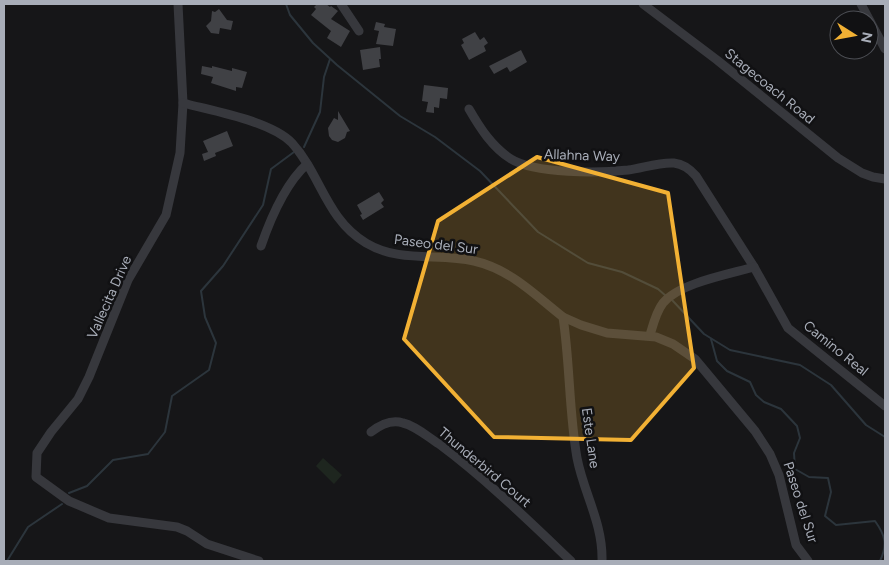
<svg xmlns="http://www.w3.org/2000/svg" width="889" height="565" font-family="Figtree,sans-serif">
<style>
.green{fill:#1e261f}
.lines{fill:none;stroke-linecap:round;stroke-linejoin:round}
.stream{stroke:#2c353c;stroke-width:2}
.building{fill:#404145}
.minor{stroke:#37383d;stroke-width:9}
.marked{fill:#f2b134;fill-opacity:0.2;stroke:#f2b134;stroke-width:4;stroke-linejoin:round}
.labels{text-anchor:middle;stroke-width:5;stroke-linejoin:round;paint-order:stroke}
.street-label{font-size:14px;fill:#a8adb8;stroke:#111113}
</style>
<rect width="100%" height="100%" fill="#161618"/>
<polygon class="green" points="323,458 342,475 334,484 316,466"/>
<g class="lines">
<g class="stream">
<polyline points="286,4 290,15 313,43 337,65 400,116 435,137 480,171 538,232 588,263 622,272 658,289 666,296"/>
<polyline points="304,147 320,112 324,77 330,59"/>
<polyline points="672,300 704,334 730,350 800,365 831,385 866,425 885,437"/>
<path d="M711,339l6,22 10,10 23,11 6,13 8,7 17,7 16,17 3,12 -6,15 1,16 14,8 19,1 3,14 -6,24 11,9 39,-4c10,14 13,23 5,40"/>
<polyline points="69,493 87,486 113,460 148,454 165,432 172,396 209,370 216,343 205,317 201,291 223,266 263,205 271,169 294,152"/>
<polyline points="7,561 28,527 62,504"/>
</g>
</g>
<g class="building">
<polygon points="317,4 326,4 330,7 331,6 338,11 331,19 350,31 341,47 327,38 331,31 311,15 316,9 314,7"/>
<polygon points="219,9 227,20 233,21 231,30 220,28 219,34 211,33 206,26 211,21 212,11 215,12"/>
<polygon points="376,22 385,24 384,27 396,29 393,46 376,44 379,31 374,30"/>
<polygon points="475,32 480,40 484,37 488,43 484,46 486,51 469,60 461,45 464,43 462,39"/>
<polygon points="380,47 381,59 379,59 380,67 363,70 360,50"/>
<polygon points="521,50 527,62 510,72 507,67 494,74 489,66"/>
<polygon points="202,66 212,68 212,66 232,71 232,68 247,72 242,88 236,87 236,91 211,83 213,77 201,74"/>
<polygon points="424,85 448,88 447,99 440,98 439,108 434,107 434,113 426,112 428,102 422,101"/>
<polygon points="338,111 350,131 347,132 345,138 338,142 332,140 329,136 328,128 334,118 338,120"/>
<polygon points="227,131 233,146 215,153 216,156 204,161 202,154 208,152 203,141"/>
<polygon points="379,192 384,200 381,203 384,207 363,220 360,215 362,214 357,205"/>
</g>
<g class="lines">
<g class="minor">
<polyline points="178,4 183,103 180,153 166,215 128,280 89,377 78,399 51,432 37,453 36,477 69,501 109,518 177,527 187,531 207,544 259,561"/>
<polyline points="341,4 359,31"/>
<polyline points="643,4 717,60 838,158 862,173 873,177 885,179"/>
<polyline points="861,4 885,49"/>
<path d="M183,103c30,8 88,18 109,40 29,32 34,76 74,100 33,20 72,10 108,18 36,8 61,34 89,56l18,8 26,8 49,4 17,7 22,15 60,72 15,23 9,21 17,70 12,16"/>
<path d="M469,109c11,19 23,38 42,50 24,15 89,14 117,11 15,-2 31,-8 46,-7 9,1 16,6 22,13l58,91 34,61 97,78"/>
<path d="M261,246c9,-26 25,-63 46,-82"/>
<path d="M563,317c7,47 6,95 14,141 7,36 26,65 25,103"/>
<path d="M650,335c3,-10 6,-23 13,-32 16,-20 67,-29 91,-36"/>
<path d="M371,432c9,-7 20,-13 32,-9 13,3 25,14 36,21 47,35 90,77 132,117"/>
</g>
</g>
<path class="marked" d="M537,157l131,36 26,175 -63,72 -137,-3 -90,-98 34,-118z"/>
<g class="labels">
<g class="street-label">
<text transform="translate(770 86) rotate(39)" y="5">Stagecoach Road</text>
<text transform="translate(582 155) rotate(2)" y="5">Allahna Way</text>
<text transform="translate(436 244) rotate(7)" y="5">Paseo del Sur</text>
<text transform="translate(109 297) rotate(-66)" y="5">Vallecita Drive</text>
<text transform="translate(836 348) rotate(39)" y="5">Camino Real</text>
<text transform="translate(591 438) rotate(82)" y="5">Este Lane</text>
<text transform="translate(485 467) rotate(40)" y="5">Thunderbird Court</text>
<text transform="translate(801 502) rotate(72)" y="5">Paseo del Sur</text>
</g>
</g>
<rect width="889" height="565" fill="none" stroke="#a8adb8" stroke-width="10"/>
<g transform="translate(854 35) rotate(101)"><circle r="24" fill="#111113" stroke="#4d4f55"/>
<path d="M0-4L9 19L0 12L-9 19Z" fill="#f2b134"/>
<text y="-8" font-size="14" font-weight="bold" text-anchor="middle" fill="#a8adb8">N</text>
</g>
</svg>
